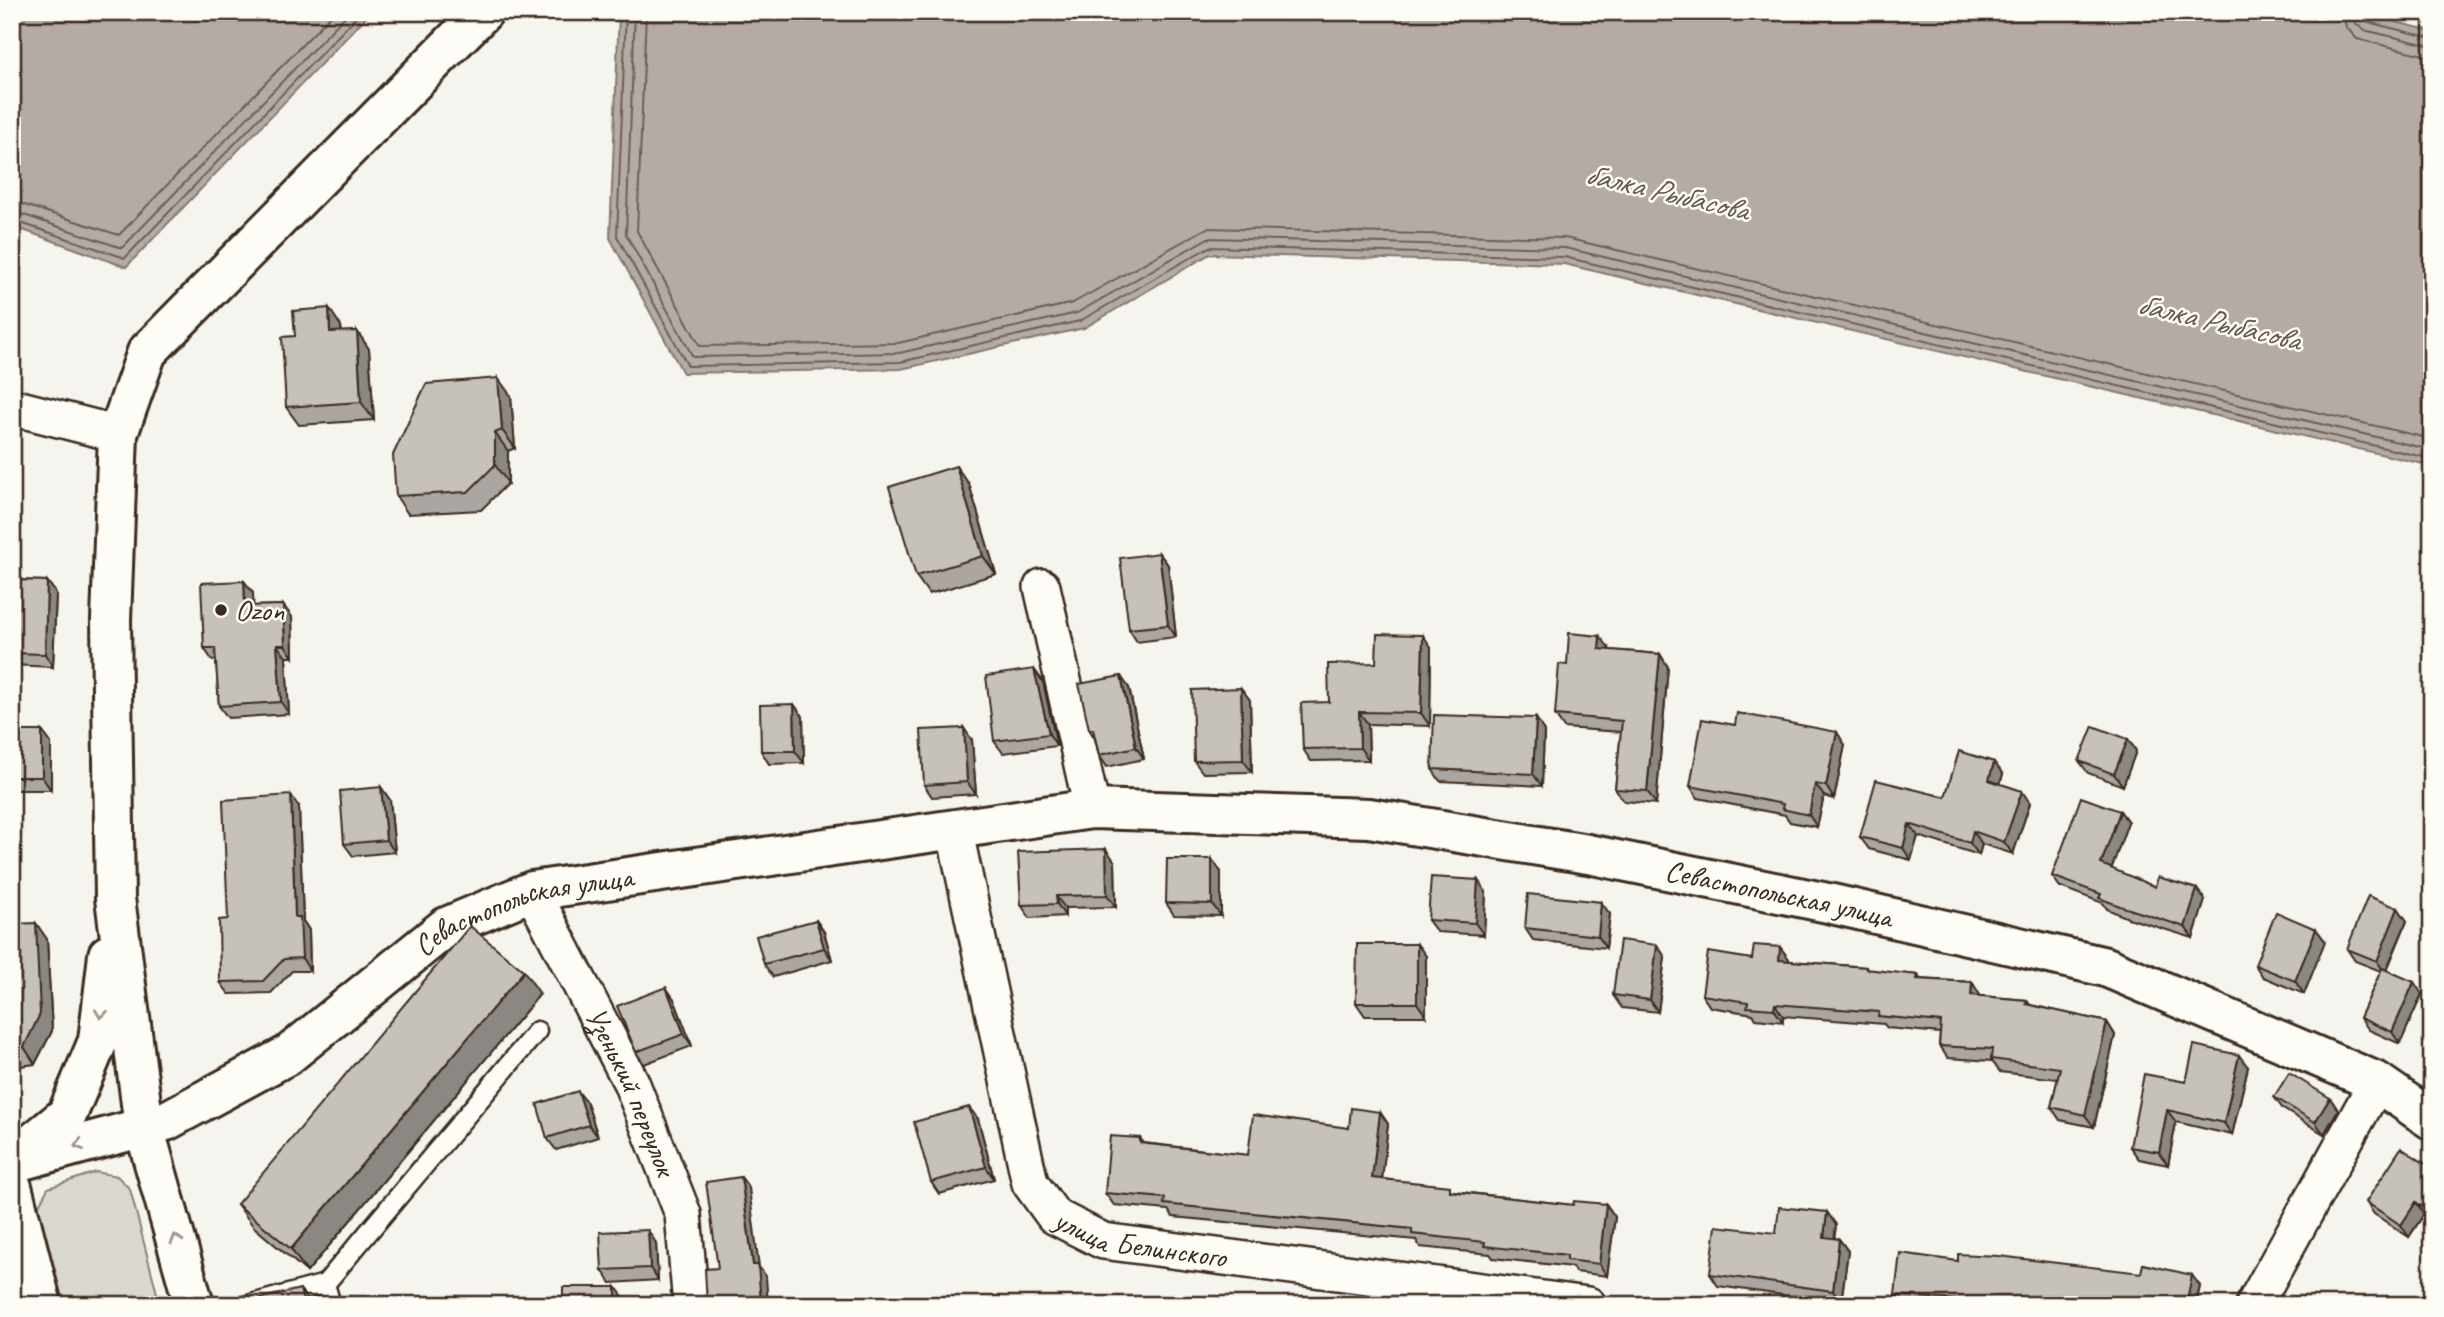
<svg xmlns="http://www.w3.org/2000/svg" width="2444" height="1317" font-family="Caveat,sans-serif">
<style>
.green{fill:#dad6d0;stroke:#8a8077;stroke-width:2}
.water{fill:#b4aca4;stroke:#84786e;stroke-width:2}
.lines{fill:none;stroke-linecap:round;stroke-linejoin:round}
.shore{stroke:#6b5e54;stroke-width:2}
.service-casing{stroke:#3b2a1e;stroke-width:23}
.minor-casing{stroke:#3b2a1e;stroke-width:40}
.tertiary-casing{stroke:#3b2a1e;stroke-width:44}
.secondary-casing{stroke:#3b2a1e;stroke-width:44}
.service{stroke:#fdfcf7;stroke-width:18}
.minor{stroke:#fdfcf7;stroke-width:35}
.tertiary{stroke:#fdfcf7;stroke-width:38}
.secondary{stroke:#fdfcf7;stroke-width:38}
.wall{fill:#aba6a1;stroke:#3b2a1e;stroke-width:2}
.shaded-wall{fill:#8b8783;stroke:#3b2a1e;stroke-width:2}
.building{fill:#c7c1bb;stroke:#3b2a1e;stroke-width:2}
.oneway{stroke:#9c938a}
.poi-dot{fill:#3b2a1e;stroke:#fdfcf7;stroke-width:2.5}
.labels{text-anchor:middle;stroke-width:5;stroke-linejoin:round;paint-order:stroke}
.poi-label{font-size:30px;fill:#3b2a1e;stroke:#fdfcf7;text-anchor:start}
.street-label{font-size:30px;fill:#3b2a1e;stroke:#fdfcf7}
.water-label{font-size:32px;font-style:italic;fill:#65584d;stroke:#fdfcf7}
</style>
<rect width="100%" height="100%" fill="#f5f4ee"/>
<filter id="ink" filterUnits="userSpaceOnUse"><feTurbulence type="fractalNoise" baseFrequency=".0143" numOctaves="2"/><feDisplacementMap in="SourceGraphic" scale="14" xChannelSelector="R" yChannelSelector="G"/><feConvolveMatrix kernelMatrix="1 2 1 2 8 2 1 2 1" color-interpolation-filters="sRGB"/></filter>
<g filter="url(#ink)">
<polygon class="green" points="96,1172 117,1176 130,1189 160,1305 59,1305 39,1225 38,1207 48,1188"/>
<g class="water">
<polygon points="12,12 371,12 126,267 12,226"/>
<polygon points="619,12 2356,12 2432,31 2432,466 1564,264 1210,254 1084,328 901,369 683,373 610,238"/>
</g>
<g class="lines">
<g class="shore">
<polyline points="626,12 617,236 688,366 900,362 1080,321 1209,247 1564,257 2432,459"/>
<polyline points="635,12 626,234 693,357 899,353 1077,313 1208,238 1565,248 2432,450"/>
<polyline points="646,12 637,231 700,346 898,343 1073,303 1207,228 1565,238 2432,439"/>
<polyline points="2343,12 2346,27 2357,39 2432,57"/>
<polyline points="2353,12 2356,24 2364,30 2432,46"/>
<polyline points="2362,12 2367,22 2432,38"/>
<polyline points="12,201 119,235 334,12"/>
<polyline points="12,211 122,248 349,12"/>
<polyline points="12,220 125,258 361,12"/>
</g>
<g class="service-casing">
<g id="service">
<polyline points="325,1284 537,1031"/>
<polyline points="248,1305 325,1284 331,1305"/>
</g>
</g>
<g class="minor-casing">
<g id="minor">
<polyline points="12,407 118,434"/>
<polyline points="1042,587 1092,809"/>
<path id="s1" d="M954,828l76,355 24,33 49,25 485,64"/>
<path id="s2" d="M532,891l99,191 52,132 8,91"/>
<polyline points="2254,1305 2377,1082"/>
</g>
</g>
<g class="tertiary-casing">
<polyline id="tertiary" points="12,1163 144,1127"/>
</g>
<g class="secondary-casing">
<g id="secondary">
<path id="s3" d="M144,1127l22,-6 122,-66 158,-128 86,-36 560,-82 277,9 219,36 240,49 278,64 271,115 55,38"/>
<polyline points="12,1160 67,1115 98,1041 108,955"/>
<polyline points="12,1187 42,1305"/>
<polyline points="194,1305 144,1127 115,898 111,620 118,434 147,352 483,12"/>
</g>
</g>
<use href="#service" class="service"/>
<use href="#minor" class="minor"/>
<use href="#tertiary" class="tertiary"/>
<use href="#secondary" class="secondary"/>
</g>
<g class="wall">
<polygon points="341,326 342,332 357,331 369,349 374,420 299,425 286,407 295,336"/>
<polygon points="511,396 515,448 508,451 508,483 481,510 408,514 396,496"/>
<polygon points="969,484 996,574 929,594 916,576"/>
<polygon points="1159,553 1168,565 1176,637 1137,642 1129,629"/>
<polygon points="12,580 47,581 56,593 53,667 12,665"/>
<polygon points="244,581 253,593 253,606 283,605 292,617 293,657 286,657 289,714 228,718 219,706 216,660 212,660 204,648"/>
<polygon points="1431,647 1430,726 1368,724 1369,760 1311,761 1303,749 1329,702 1376,663"/>
<polygon points="1609,648 1608,650 1660,654 1668,667 1656,804 1624,801 1615,789 1621,732 1564,728 1555,715 1567,665"/>
<polygon points="1034,669 1043,682 1057,746 1003,753 994,741"/>
<polygon points="1129,688 1144,759 1107,767 1099,755 1095,739 1089,729"/>
<polygon points="1241,688 1250,700 1252,772 1203,773 1194,761"/>
<polygon points="803,717 804,763 769,764 761,751"/>
<polygon points="1536,718 1544,731 1542,786 1440,781 1432,769"/>
<polygon points="12,731 42,731 51,743 51,790 12,790"/>
<polygon points="2128,739 2136,751 2123,786 2088,773 2079,761"/>
<polygon points="972,740 976,794 932,797 924,785"/>
<polygon points="1845,745 1834,799 1824,796 1817,827 1790,822 1785,815 1698,798 1690,786"/>
<polygon points="2003,774 2000,784 2030,803 2013,854 1982,844 1979,855 1918,836 1911,860 1869,849 1860,837 1945,797"/>
<polygon points="381,787 390,800 395,852 353,856 344,844"/>
<polygon points="299,807 303,921 309,930 310,971 292,971 271,993 229,994 220,982 228,919"/>
<polygon points="2120,811 2128,822 2111,869 2155,887 2205,900 2193,938 2128,918 2107,909 2103,903 2060,887 2052,876"/>
<polygon points="1115,862 1116,907 1065,908 1065,916 1030,918 1021,905"/>
<polygon points="1221,872 1221,916 1174,915 1166,903"/>
<polygon points="1486,892 1484,935 1437,932 1428,920"/>
<polygon points="2398,908 2407,921 2387,970 2422,994 2400,1044 2369,1030 2360,1018 2381,971 2355,961 2347,949"/>
<polygon points="1610,914 1606,948 1533,940 1525,928"/>
<polygon points="816,920 824,932 832,960 773,977 764,964"/>
<polygon points="12,924 47,939 52,1031 35,1064 12,1067"/>
<polygon points="2316,929 2325,941 2304,994 2263,977 2255,965"/>
<polygon points="1417,944 1426,956 1426,1016 1365,1016 1356,1003"/>
<polygon points="1657,945 1665,957 1658,1012 1622,1008 1613,995"/>
<polygon points="1780,947 1789,959 1789,961 1866,967 1868,970 1918,975 1920,979 1972,982 1980,996 2027,1000 2030,1005 2107,1022 2115,1035 2094,1127 2060,1120 2051,1107 2058,1079 2000,1072 1992,1061 1948,1058 1939,1046 1940,1033 1887,1028 1884,1024 1783,1016 1783,1022 1756,1019 1753,1014 1710,1007 1702,995 1752,959"/>
<polygon points="540,994 307,1272 254,1227 237,1204"/>
<polygon points="674,999 692,1046 644,1064 636,1052"/>
<polygon points="2248,1067 2232,1135 2176,1122 2168,1165 2139,1159 2130,1147 2186,1082"/>
<polygon points="2274,1097 2330,1098 2338,1110 2324,1134 2283,1109"/>
<polygon points="587,1103 598,1137 556,1150 547,1138"/>
<polygon points="1380,1112 1388,1124 1382,1179 1454,1191 1573,1205 1606,1204 1615,1217 1607,1276 1575,1272 1572,1267 1493,1258 1490,1254 1420,1247 1416,1240 1173,1217 1168,1210 1114,1205 1105,1193 1140,1138 1144,1143 1248,1155 1349,1128"/>
<polygon points="978,1119 994,1179 939,1194 931,1182"/>
<polygon points="2432,1168 2432,1220 2424,1214 2409,1237 2374,1214 2366,1202"/>
<polygon points="1827,1212 1836,1225 1834,1238 1839,1239 1848,1251 1841,1303 1718,1286 1710,1274 1776,1233"/>
<polygon points="656,1243 658,1280 611,1283 602,1270"/>
<polygon points="1958,1261 2200,1286 2196,1305 1902,1305 1895,1295"/>
</g>
<g class="shaded-wall">
<polygon points="329,308 341,326 342,350 330,332"/>
<polygon points="12,329 16,335 13,379 12,377"/>
<polygon points="357,331 369,349 374,420 361,402"/>
<polygon points="498,378 511,396 515,448 502,430"/>
<polygon points="495,433 508,451 508,483 495,465"/>
<polygon points="956,466 969,484 996,574 983,556"/>
<polygon points="1159,553 1168,565 1176,637 1168,625"/>
<polygon points="47,581 56,593 53,667 45,654"/>
<polygon points="244,581 253,593 254,618 245,606"/>
<polygon points="283,605 292,617 293,657 285,645"/>
<polygon points="1423,635 1431,647 1430,726 1421,713"/>
<polygon points="1600,636 1609,648 1608,661 1599,649"/>
<polygon points="277,645 286,657 289,714 281,702"/>
<polygon points="1660,654 1668,667 1656,804 1647,791"/>
<polygon points="1034,669 1043,682 1057,746 1049,734"/>
<polygon points="1121,676 1129,688 1144,759 1136,747"/>
<polygon points="1241,688 1250,700 1252,772 1243,760"/>
<polygon points="794,704 803,717 804,763 795,751"/>
<polygon points="1359,712 1368,724 1369,760 1360,748"/>
<polygon points="1536,718 1544,731 1542,786 1533,774"/>
<polygon points="964,728 972,740 976,794 967,782"/>
<polygon points="42,731 51,743 51,790 42,777"/>
<polygon points="1837,732 1845,745 1834,799 1826,786"/>
<polygon points="2128,739 2136,751 2123,786 2114,774"/>
<polygon points="1994,762 2003,774 1997,793 1989,780"/>
<polygon points="1815,784 1824,796 1817,827 1809,815"/>
<polygon points="381,787 390,800 395,852 386,840"/>
<polygon points="2022,791 2030,803 2013,854 2004,842"/>
<polygon points="291,795 299,807 303,921 309,930 310,971 302,958 295,917"/>
<polygon points="2120,811 2128,822 2109,876 2101,864"/>
<polygon points="1909,824 1918,836 1911,860 1903,848"/>
<polygon points="1973,831 1982,844 1979,855 1970,843"/>
<polygon points="1106,849 1115,862 1116,907 1107,895"/>
<polygon points="1212,859 1221,872 1221,916 1212,904"/>
<polygon points="1478,880 1486,892 1484,935 1475,923"/>
<polygon points="2197,889 2205,900 2193,938 2185,927"/>
<polygon points="1056,896 1065,908 1065,916 1057,904"/>
<polygon points="1601,902 1610,914 1606,948 1598,936"/>
<polygon points="2398,908 2407,921 2385,973 2377,961"/>
<polygon points="816,920 824,932 832,960 824,948"/>
<polygon points="36,923 47,939 52,1031 35,1064 24,1047"/>
<polygon points="2316,929 2325,941 2304,994 2295,981"/>
<polygon points="1417,944 1426,956 1426,1016 1417,1003"/>
<polygon points="1657,945 1665,957 1658,1012 1650,1000"/>
<polygon points="1780,947 1789,959 1788,972 1779,960"/>
<polygon points="524,971 540,994 307,1272 291,1249"/>
<polygon points="1972,982 1980,995 1980,1007 1971,995"/>
<polygon points="2414,982 2422,994 2400,1044 2392,1032"/>
<polygon points="666,987 674,999 692,1046 684,1034"/>
<polygon points="1775,1004 1783,1016 1783,1022 1774,1009"/>
<polygon points="2107,1022 2115,1035 2094,1127 2085,1115"/>
<polygon points="2239,1055 2248,1067 2232,1135 2224,1123"/>
<polygon points="578,1091 587,1103 598,1137 589,1125"/>
<polygon points="2330,1098 2338,1110 2324,1134 2315,1122"/>
<polygon points="969,1107 978,1119 994,1179 986,1167"/>
<polygon points="2167,1110 2176,1122 2168,1165 2159,1152"/>
<polygon points="1380,1112 1388,1124 1381,1190 1372,1178"/>
<polygon points="741,1177 749,1188 759,1267 766,1276 768,1305 761,1304 753,1265"/>
<polygon points="2416,1202 2424,1214 2409,1237 2401,1225"/>
<polygon points="1606,1204 1615,1217 1607,1276 1599,1264"/>
<polygon points="1827,1212 1836,1225 1833,1249 1824,1237"/>
<polygon points="648,1230 656,1243 658,1280 650,1268"/>
<polygon points="1839,1239 1848,1251 1841,1303 1833,1291"/>
<polygon points="2192,1275 2200,1286 2196,1305 2186,1305"/>
<polygon points="616,1287 625,1299 625,1305 616,1305"/>
<polygon points="300,1289 312,1305 304,1305"/>
</g>
<g class="building">
<polygon points="329,308 330,332 357,331 361,402 286,407 282,337 295,336 293,311"/>
<polygon points="498,378 502,430 495,433 495,465 468,492 396,496 393,455 426,384"/>
<polygon points="956,466 983,556 916,576 889,487"/>
<polygon points="1159,553 1168,625 1129,629 1120,558"/>
<polygon points="12,580 47,581 45,654 12,653"/>
<polygon points="244,581 245,606 283,605 285,645 277,645 281,702 219,706 215,648 204,648 201,583"/>
<polygon points="1569,633 1600,636 1599,649 1660,654 1647,791 1615,789 1622,721 1555,715 1559,664 1567,665"/>
<polygon points="1377,634 1423,635 1421,713 1359,712 1360,748 1303,749 1301,703 1329,702 1328,664 1376,663"/>
<polygon points="1034,669 1049,734 994,741 986,676"/>
<polygon points="1121,676 1136,747 1099,755 1093,729 1089,729 1079,684"/>
<polygon points="1241,688 1243,760 1194,761 1192,690"/>
<polygon points="794,704 795,751 761,751 760,705"/>
<polygon points="1737,713 1837,732 1826,786 1815,784 1809,815 1782,809 1783,804 1690,786 1702,719 1735,725"/>
<polygon points="1434,715 1536,718 1533,774 1432,769"/>
<polygon points="2093,726 2128,739 2114,774 2079,761"/>
<polygon points="964,728 967,782 924,785 921,730"/>
<rect x="12" y="731" width="30" height="46"/>
<polygon points="1959,751 1994,762 1989,780 2022,791 2004,842 1973,831 1970,843 1909,824 1903,848 1860,837 1876,780 1945,797"/>
<polygon points="381,787 386,840 344,844 340,791"/>
<polygon points="291,795 295,917 300,917 302,958 284,959 263,981 220,982 219,920 228,919 223,800"/>
<polygon points="2081,797 2120,811 2101,864 2155,887 2158,877 2197,889 2185,927 2120,906 2099,898 2101,894 2052,876"/>
<polygon points="1106,849 1107,895 1056,896 1057,904 1021,905 1018,852"/>
<polygon points="1167,859 1212,859 1212,904 1166,903"/>
<polygon points="1431,877 1478,880 1475,923 1428,920"/>
<polygon points="1528,894 1601,902 1598,936 1525,928"/>
<polygon points="2368,896 2398,908 2377,961 2347,949"/>
<polygon points="2276,912 2316,929 2295,981 2255,965"/>
<polygon points="816,920 824,948 764,964 756,936"/>
<polygon points="36,923 40,1014 24,1047 12,1049 12,924"/>
<polygon points="470,926 524,971 291,1249 237,1204"/>
<polygon points="1620,940 1657,945 1650,1000 1613,995"/>
<polygon points="1357,944 1417,944 1417,1003 1356,1003"/>
<polygon points="1754,945 1780,947 1779,960 1866,967 1866,969 1918,975 1917,979 1972,982 1971,995 2027,1000 2026,1004 2107,1022 2085,1115 2051,1107 2060,1068 1991,1059 1992,1049 1939,1046 1941,1022 1878,1016 1879,1012 1775,1004 1774,1009 1747,1007 1748,1002 1702,995 1708,952 1752,959"/>
<polygon points="2382,968 2414,982 2392,1032 2360,1018"/>
<polygon points="666,987 684,1034 636,1052 617,1006"/>
<polygon points="2194,1045 2239,1055 2224,1123 2167,1110 2159,1152 2130,1147 2144,1074 2186,1082"/>
<polygon points="2289,1073 2330,1098 2315,1122 2274,1097"/>
<polygon points="578,1091 589,1125 547,1138 537,1104"/>
<polygon points="969,1107 986,1167 931,1182 914,1122"/>
<polygon points="1351,1108 1380,1112 1372,1178 1450,1186 1450,1191 1573,1205 1574,1201 1606,1204 1599,1264 1567,1260 1567,1255 1484,1246 1485,1242 1412,1234 1412,1229 1164,1204 1165,1198 1105,1193 1110,1136 1140,1138 1140,1143 1248,1155 1253,1115 1349,1128"/>
<polygon points="2401,1148 2432,1168 2432,1215 2416,1202 2401,1225 2366,1202"/>
<polygon points="741,1177 753,1265 758,1265 761,1304 707,1305 705,1269 718,1268 706,1182"/>
<polygon points="1779,1207 1827,1212 1824,1237 1839,1239 1833,1291 1710,1274 1716,1226 1776,1233"/>
<polygon points="648,1230 650,1268 602,1270 600,1232"/>
<polygon points="1900,1253 1958,1261 1958,1254 1999,1256 2141,1273 2143,1264 2192,1275 2186,1305 1993,1305 1993,1303 1895,1295"/>
<rect x="563" y="1287" width="53" height="18"/>
<polygon points="300,1289 304,1305 238,1305 237,1304"/>
</g>
<defs><path id="oneway-chevron" d="M-2-3.5L2.5 0L-2 3.5" fill="none" stroke-width="1.6" stroke-linecap="round" stroke-linejoin="round" transform="scale(1.75)"/></defs>
<g class="oneway">
<use href="#oneway-chevron" transform="translate(101 1014) rotate(97)"/>
<use href="#oneway-chevron" transform="translate(79 1145) rotate(165)"/>
<use href="#oneway-chevron" transform="translate(176 1239) rotate(-106)"/>
</g>
</g>
<circle class="poi-dot" cx="221" cy="610" r="7"/>
<g class="labels">
<g class="poi-label">
<text x="235" y="620">Ozon</text>
</g>
<g class="street-label">
<text dy="10" stroke="none"><textPath href="#s3" startOffset="1718">Севастопольская улица</textPath></text>
<text dy="10" stroke="none"><textPath href="#s3" startOffset="444">Севастопольская улица</textPath></text>
<text dy="10" stroke="none"><textPath href="#s2" startOffset="224">Узенький переулок</textPath></text>
<text dy="10" stroke="none"><textPath href="#s1" startOffset="495">улица Белинского</textPath></text>
</g>
<g class="water-label">
<text transform="translate(1667 191) rotate(13)" y="11">балка Рыбасова</text>
<text transform="translate(2219 321) rotate(13)" y="11">балка Рыбасова</text>
</g>
</g>
<rect width="2444" height="1317" fill="none" stroke="#fdfcf7" stroke-width="42"/>
<rect x="21" y="21" width="2402" height="1275" fill="none" stroke="#3b2a1e" stroke-width="2.5" filter="url(#ink)"/>
</svg>
